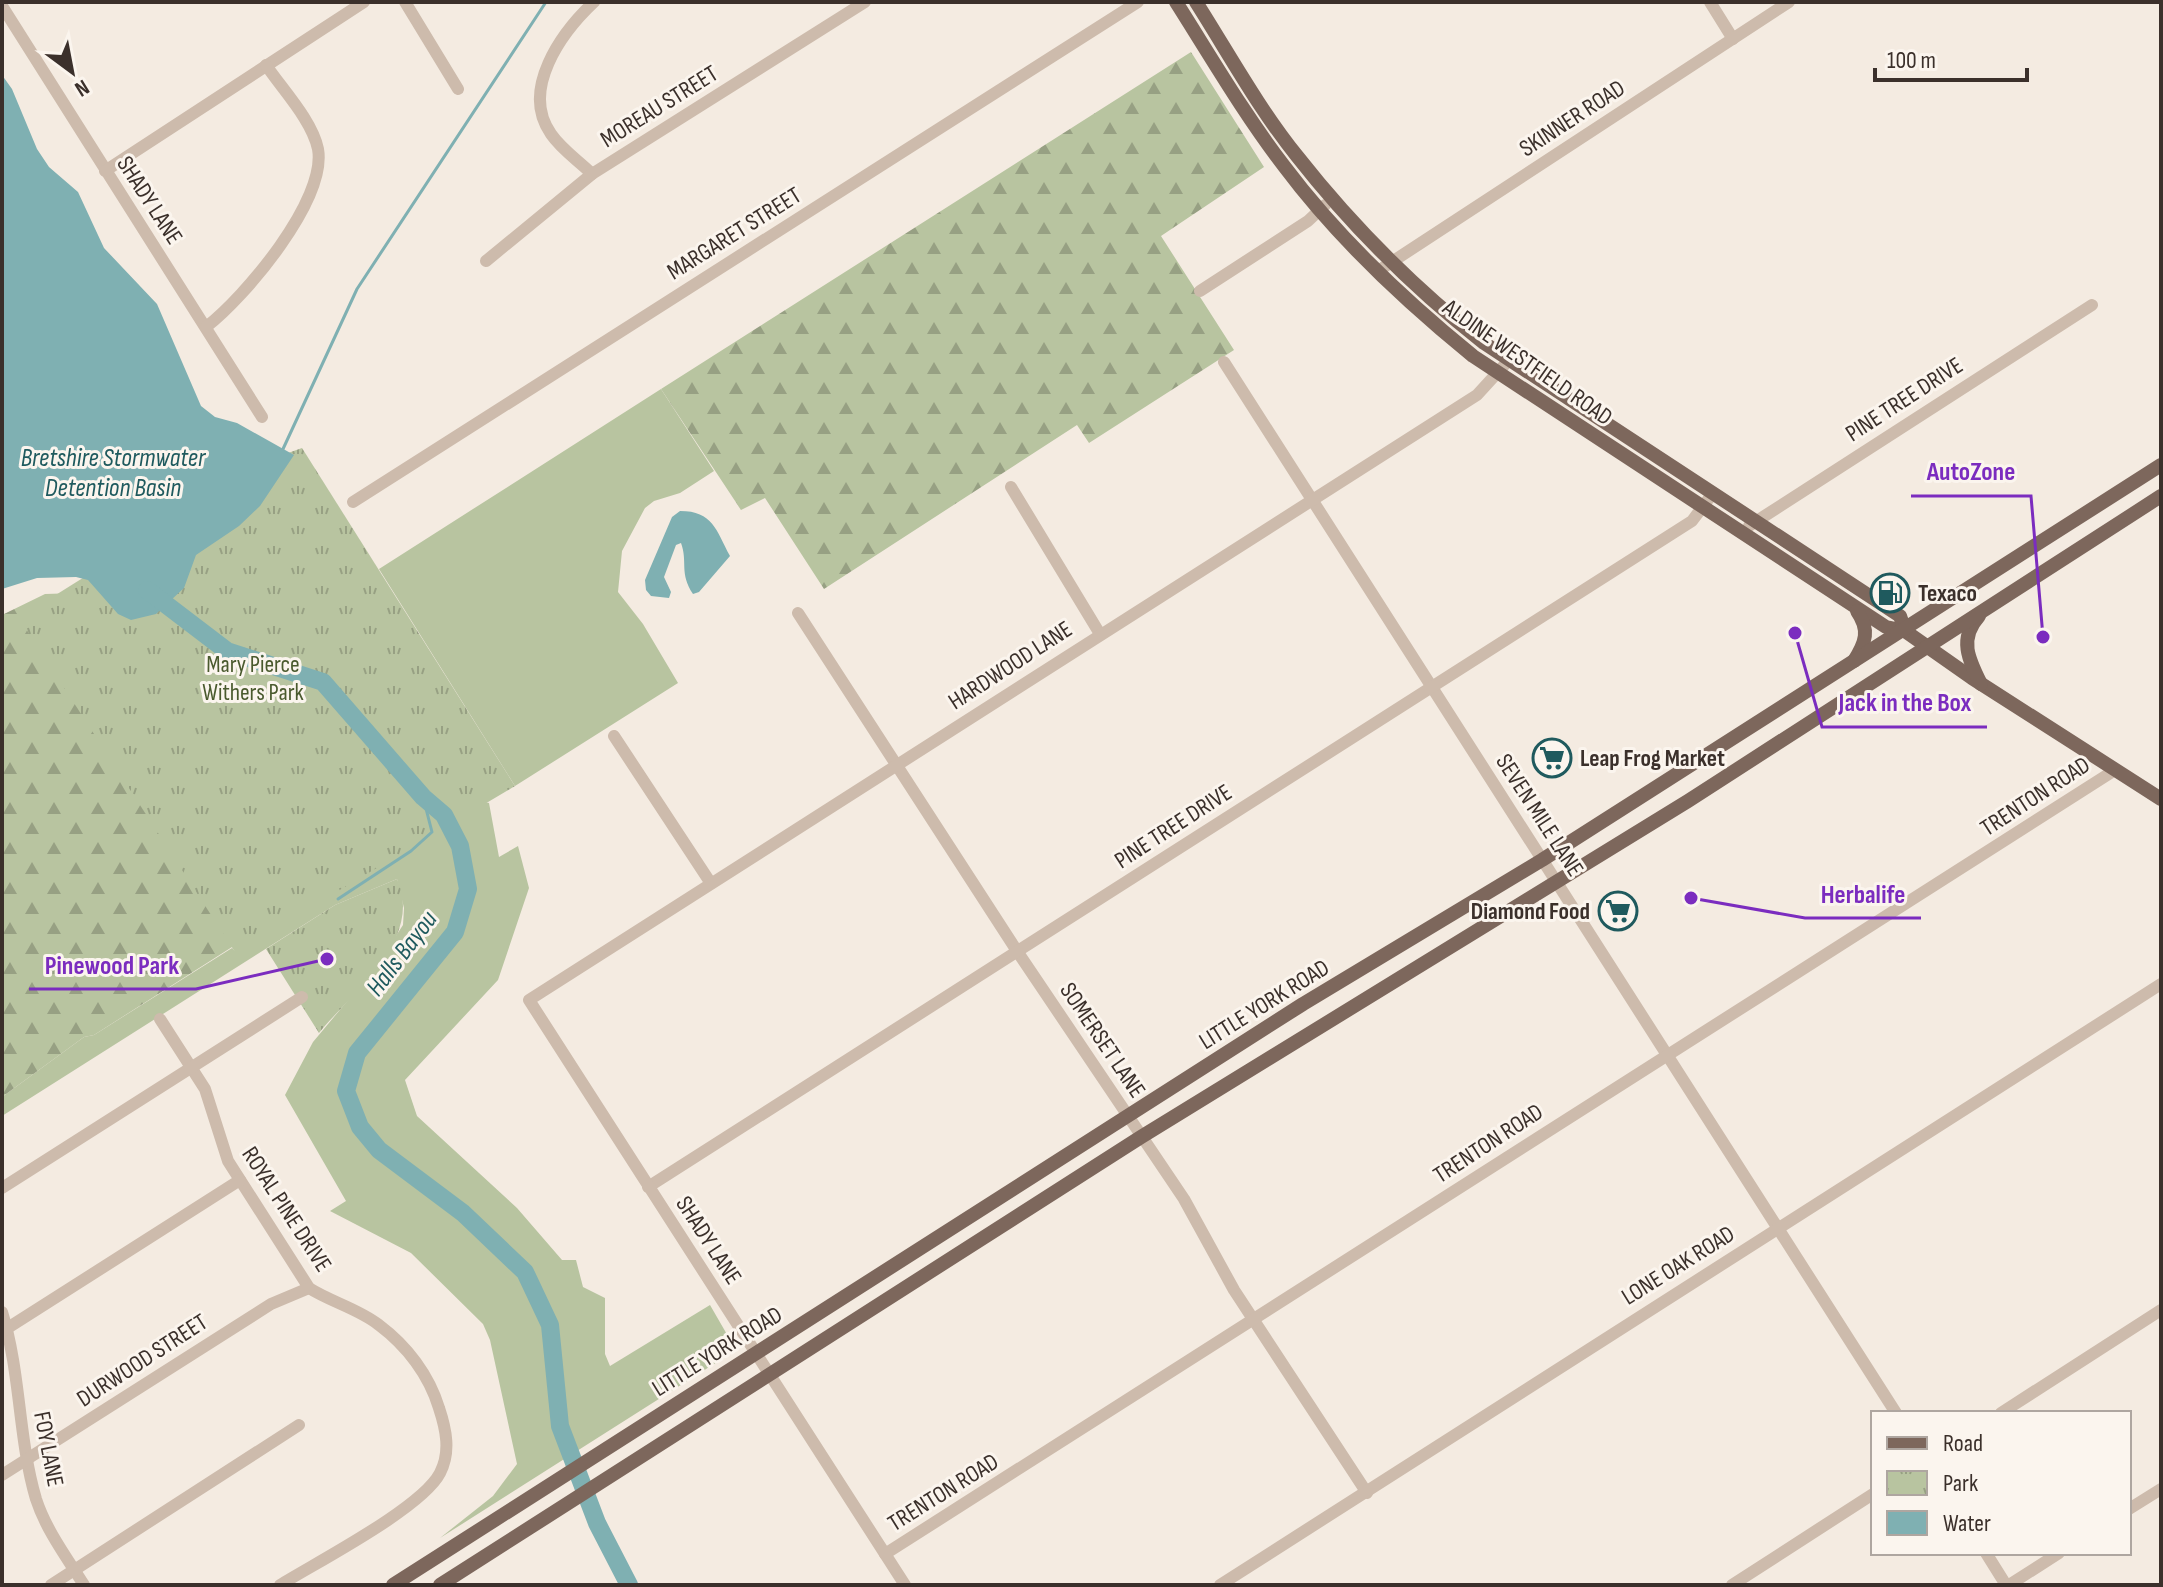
<svg xmlns="http://www.w3.org/2000/svg" width="2163" height="1587" font-family="'Sofia Sans Condensed',sans-serif">
<style>
.green{fill:#b8c4a0}
.forest{fill:url(#forest-firs)}
.park{fill:url(#park-tufts)}
.water{fill:#7fb0b2}
.lines{fill:none;stroke-linecap:round;stroke-linejoin:round}
.stream{stroke:#7fb0b2;stroke-width:3}
.river{stroke:#7fb0b2;stroke-width:18}
.minor{stroke:#cdbbac;stroke-width:12}
.major{stroke:#7d675c;stroke-width:14}
.labels{text-anchor:middle;stroke-width:6;stroke-linejoin:round;paint-order:stroke}
.street-label{font-size:24px;fill:#3b302b;stroke:#fbf5ee}
.poi-label{font-size:24px;font-weight:bold;fill:#3b302b;stroke:#fbf5ee;text-anchor:start}
.park-label{font-size:24px;fill:#4a5a2e;stroke:#fbf5ee}
.water-label{font-size:26px;font-style:italic;fill:#1f5a5e;stroke:#fbf5ee}
.leader{fill:none;stroke:#7b2cbf;stroke-width:3}
.callout-dot{fill:#7b2cbf;stroke:#fbf5ee;stroke-width:3}
.callout-label{font-size:26px;text-anchor:middle;font-weight:bold;fill:#7b2cbf;stroke:#fbf5ee;stroke-width:6;stroke-linejoin:round;paint-order:stroke}
</style>
<defs>
<pattern id="forest-firs" width="22" height="20" patternUnits="userSpaceOnUse" patternTransform="scale(2)"><rect width="22" height="20" fill="#b8c4a0"/><path d="M5 1l3.5 6h-7zM16 11l3.5 6h-7z" fill="#97a083"/></pattern>
<pattern id="park-tufts" width="24" height="20" patternUnits="userSpaceOnUse" patternTransform="scale(2)"><rect width="24" height="20" fill="#b8c4a0"/><path d="M3 7l-1-3M5 7V3M7 7l1-3M15 17l-1-3M17 17v-4M19 17l1-3" fill="none" stroke="#97a083"/></pattern>
</defs>
<rect width="100%" height="100%" fill="#f4ebe1"/>
<g class="green">
<polygon points="661,389 714,471 680,493 654,501 645,508 622,551 618,592 643,624 678,683 515,786 379,569"/>
<polygon points="484,802 489,803 499,857 518,846 529,888 498,980 405,1080 417,1116 517,1208 562,1260 576,1260 583,1287 605,1298 605,1354 610,1366 710,1305 736,1350 440,1538 493,1496 517,1464 490,1340 483,1324 411,1253 330,1211 346,1201 285,1095 313,1042 375,968 403,925 404,908 397,879 335,905 2,1116 2,1097 84,1037 94,1035 232,948 235,951"/>
</g>
<g class="forest">
<polygon points="1191,52 1264,167 1161,236 1234,350 1089,443 1077,425 824,589 765,498 741,510 661,389"/>
<polygon points="77,593 273,921 94,1035 84,1037 2,1097 2,615 45,594"/>
</g>
<g class="park">
<polygon points="302,448 515,786 235,952 19,618 274,458"/>
<path d="M397,879c27,60 -44,112 -78,154l-53,-84 69,-44z"/>
</g>
<g class="water">
<polygon points="2,75 12,89 37,149 49,167 78,192 104,248 157,304 201,406 215,417 237,423 294,455 260,506 239,526 196,555 184,588 156,614 131,620 118,614 88,580 76,577 37,578 2,589"/>
<path d="M680,511c33,0 36,19 50,45l-31,36 -6,2c-14,-21 -5,-32 -12,-51l-5,2 -12,32 7,15 -2,6 -18,-2 -5,-6 -1,-10 27,-63z"/>
</g>
<g class="lines">
<g class="stream">
<polyline points="283,449 357,289 546,2"/>
<polyline points="338,899 411,851 432,832 423,797"/>
</g>
<polyline class="river" points="147,590 227,651 323,682 423,797 444,815 460,846 468,889 455,932 357,1053 346,1091 360,1127 379,1150 463,1213 525,1272 550,1325 560,1426 597,1523 629,1585"/>
<g class="minor">
<polyline points="405,2 458,89"/>
<polyline points="1710,2 1733,39"/>
<polyline points="2,6 262,417"/>
<polyline points="105,171 364,2"/>
<path d="M592,174c-13,-13 -30,-24 -41,-40 -31,-44 10,-101 43,-132"/>
<polyline points="486,261 592,174 865,2"/>
<polyline points="1378,271 1789,2"/>
<polyline points="1200,291 1308,221 1325,205"/>
<path d="M206,327c39,-30 121,-127 112,-178 -6,-29 -36,-60 -52,-84"/>
<polyline points="1224,362 1896,1413"/>
<polyline points="1011,487 1100,634"/>
<polyline points="353,502 1138,2"/>
<polyline points="1749,526 2092,305"/>
<polyline points="798,613 1017,951 1184,1199 1234,1290 1367,1493"/>
<polyline points="614,736 710,882"/>
<path d="M160,1019l45,70 23,72 76,119 5,8c22,14 50,21 70,37 28,21 50,50 60,83 7,21 12,44 1,65 -18,35 -123,89 -160,112"/>
<polyline points="648,1187 1692,521 1713,493"/>
<polyline points="2,1188 302,997"/>
<path d="M2,1312c19,61 16,126 34,187 10,31 31,59 48,86"/>
<polyline points="3,1331 240,1180"/>
<polyline points="2001,1413 2161,1310"/>
<polyline points="2,1475 271,1304 309,1288"/>
<polyline points="2129,1509 2161,1489"/>
<polyline points="1986,1553 2006,1585"/>
<polyline points="885,1554 2115,770"/>
<polyline points="51,1585 299,1425"/>
<polyline points="905,1585 529,1000 1477,395 1509,360"/>
<polyline points="1220,1585 2161,984"/>
<polyline points="1732,1585 1873,1494"/>
<polyline points="2009,1585 2059,1553"/>
</g>
<g class="major">
<path d="M1176,2c35,55 68,112 108,164 54,72 120,134 189,190l413,271 19,4 67,47 189,121"/>
<path d="M1196,2c33,52 63,107 101,154 55,70 117,132 187,187l416,273 5,15"/>
<path d="M1979,616c-21,23 -10,44 2,68"/>
<path d="M1854,661c12,-19 16,-31 3,-50"/>
<polyline points="393,1585 1303,1004 1542,860 2161,465"/>
<polyline points="440,1585 1141,1137 1688,801 2161,496"/>
</g>
</g>
<defs>
<g id="fuel-ring" transform="scale(2)"><circle r="9.5" fill="#fbf5ee" stroke="#1f5a5e" stroke-width="1.5"/><path d="M-5.5-6h7V0h2V4h1.3V-2.5L3-4.5l.8-.8L6-3V5H2.5V1h-1V6h-7ZM-4.2-4.7v3.2H.2V-4.7Z" fill="#1f5a5e"/></g>
<g id="supermarket-ring" transform="scale(2)"><circle r="9.5" fill="#fbf5ee" stroke="#1f5a5e" stroke-width="1.5"/><path d="M-6-5.5h2.5l.6 2H6L4.5 2H-2.5L-4.4-4H-6ZM-1.5 3.2a1.3 1.3 0 1 0 .1 0ZM3 3.2a1.3 1.3 0 1 0 .1 0Z" fill="#1f5a5e"/></g>
</defs>
<g fill-rule="evenodd">
<use href="#fuel-ring" x="1890" y="593"/>
<use href="#supermarket-ring" x="1552" y="758"/>
<use href="#supermarket-ring" x="1618" y="911"/>
</g>
<g class="labels">
<g class="street-label">
<text transform="translate(659 106) rotate(-32)" y="8">MOREAU STREET</text>
<text transform="translate(1572 118) rotate(-33)" y="8">SKINNER ROAD</text>
<text transform="translate(150 200) rotate(57)" y="8">SHADY LANE</text>
<text transform="translate(734 233) rotate(-32)" y="8">MARGARET STREET</text>
<text transform="translate(1528 362) rotate(35)" y="8">ALDINE WESTFIELD ROAD</text>
<text transform="translate(1904 399) rotate(-33)" y="8">PINE TREE DRIVE</text>
<text transform="translate(1010 665) rotate(-33)" y="8">HARDWOOD LANE</text>
<text transform="translate(2035 796) rotate(-33)" y="8">TRENTON ROAD</text>
<text transform="translate(1540 815) rotate(57)" y="8">SEVEN MILE LANE</text>
<text transform="translate(1173 826) rotate(-33)" y="8">PINE TREE DRIVE</text>
<text transform="translate(1264 1004) rotate(-32)" y="8">LITTLE YORK ROAD</text>
<text transform="translate(1103 1040) rotate(56)" y="8">SOMERSET LANE</text>
<text transform="translate(1488 1143) rotate(-33)" y="8">TRENTON ROAD</text>
<text transform="translate(287 1209) rotate(57)" y="8">ROYAL PINE DRIVE</text>
<text transform="translate(709 1240) rotate(57)" y="8">SHADY LANE</text>
<text transform="translate(1678 1265) rotate(-32)" y="8">LONE OAK ROAD</text>
<text transform="translate(717 1351) rotate(-32)" y="8">LITTLE YORK ROAD</text>
<text transform="translate(142 1360) rotate(-33)" y="8">DURWOOD STREET</text>
<text transform="translate(49 1449) rotate(79)" y="8">FOY LANE</text>
<text transform="translate(943 1492) rotate(-32)" y="8">TRENTON ROAD</text>
</g>
<g class="poi-label">
<text x="1918" y="601">Texaco</text>
<text x="1580" y="766">Leap Frog Market</text>
<text x="1590" y="919" text-anchor="end">Diamond Food</text>
</g>
<g class="park-label">
<text x="253" y="672">Mary Pierce<tspan x="253" dy="28">Withers Park</tspan></text>
</g>
<g class="water-label">
<text x="113" y="466">Bretshire Stormwater<tspan x="113" dy="30">Detention Basin</tspan></text>
<text transform="translate(401 953) rotate(-53)" y="9">Halls Bayou</text>
</g>
</g>
<path class="leader" d="M2043 637L2031 496H1911M1795 633L1822 727H1987M1691 898L1805 918H1921M327 959L196 989H29"/>
<g class="callout-dot">
<circle cx="2043" cy="637" r="8"/>
<circle cx="1795" cy="633" r="8"/>
<circle cx="1691" cy="898" r="8"/>
<circle cx="327" cy="959" r="8"/>
</g>
<g class="callout-label">
<text x="1971" y="480">AutoZone</text>
<text x="1905" y="711">Jack in the Box</text>
<text x="1863" y="903">Herbalife</text>
<text x="112" y="974">Pinewood Park</text>
</g>
<rect width="2163" height="1587" fill="none" stroke="#3b302b" stroke-width="8"/>
<rect x="1871" y="1411" width="260" height="144" fill="#fbf5ee" stroke="#aea6a0" stroke-width="2"/>
<rect x="1887" y="1437" width="40" height="12" fill="#7d675c" stroke="#aea6a0" stroke-width="2"/>
<text x="1943" y="1451" font-size="24" fill="#3b302b">Road</text>
<rect x="1887" y="1471" width="40" height="24" fill="url(#park-tufts)" stroke="#aea6a0" stroke-width="2"/>
<text x="1943" y="1491" font-size="24" fill="#3b302b">Park</text>
<rect x="1887" y="1511" width="40" height="24" fill="#7fb0b2" stroke="#aea6a0" stroke-width="2"/>
<text x="1943" y="1531" font-size="24" fill="#3b302b">Water</text>
<g transform="translate(72 72) rotate(148)" stroke="#fbf5ee" stroke-width="6" paint-order="stroke">
<path d="M0-6L14 30L0 20L-14 30Z" fill="#3b302b"/>
<text y="-12" font-size="22" font-weight="bold" text-anchor="middle" fill="#3b302b">N</text>
</g>
<path d="M1875 68v12h152v-12" fill="none" stroke="#3b302b" stroke-width="4"/>
<text x="1887" y="68" font-size="24" fill="#3b302b" stroke="#fbf5ee" stroke-width="6" paint-order="stroke">100 m</text>
</svg>
